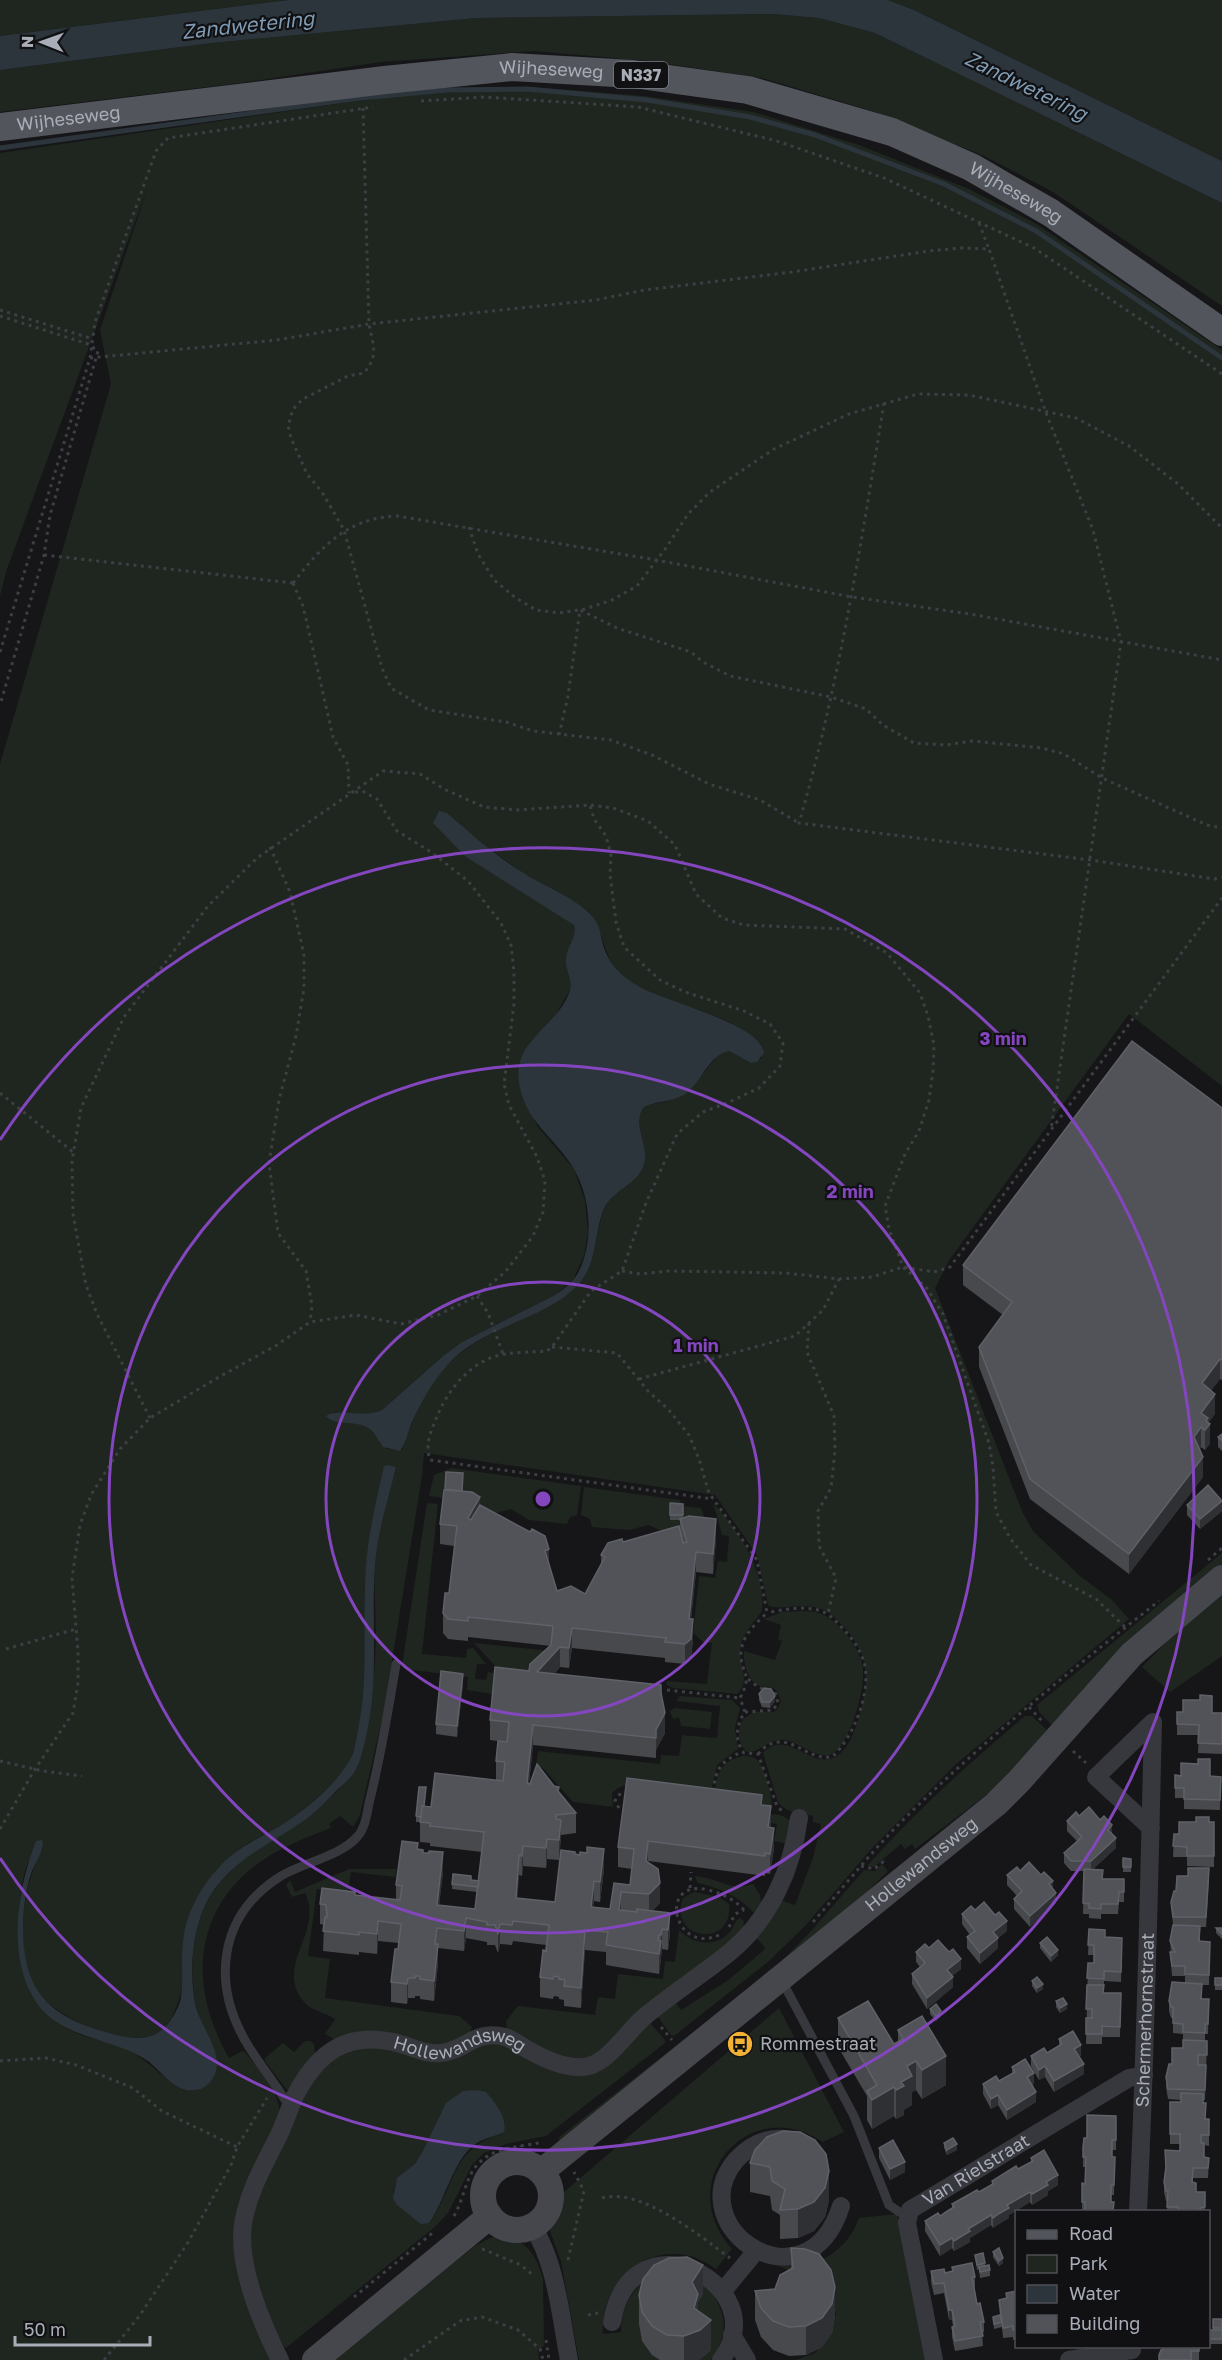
<svg xmlns="http://www.w3.org/2000/svg" width="1222" height="2360" font-family="'Golos Text',sans-serif">
<style>
.green{fill:#1e261f;fill-rule:evenodd}
.water{fill:#2c353c}
.lines{fill:none;stroke-linecap:round;stroke-linejoin:round}
.stream{stroke:#2c353c;stroke-width:5}
.path{stroke:#3d3f44;stroke-width:3;stroke-dasharray:3 4.5;stroke-linecap:butt}
.lane{stroke:#37383d;stroke-width:9}
.street{stroke:#37383d;stroke-width:18}
.secondary{stroke:#45474d;stroke-width:26}
.primary{stroke:#53555c;stroke-width:28}
.wall{fill:#47494d}
.shaded-wall{fill:#2f3033}
.building{fill:#525359;stroke:#5f6168;stroke-width:1.5}
.ring{fill:none;stroke:#8446be;stroke-width:3}
.labels{text-anchor:middle;stroke-width:4.5;stroke-linejoin:round;paint-order:stroke}
.shield{fill:#111113;stroke:#7b7e86;stroke-width:1.5}
.shield-label{font-size:16px;font-weight:bold;fill:#a8adb8}
.street-label{font-size:18px;fill:#a8adb8;stroke:#111113}
.poi-label{font-size:18px;fill:#a8adb8;stroke:#111113;text-anchor:start}
.water-label{font-size:20px;font-style:italic;fill:#7f9bb3;stroke:#111113}
.centre{fill:#8446be;stroke:#111113;stroke-width:3}
.ring-label{font-size:18px;text-anchor:middle;font-weight:bold;fill:#8446be;stroke:#111113;stroke-width:4.5;stroke-linejoin:round;paint-order:stroke}
</style>
<rect width="100%" height="100%" fill="#161618"/>
<g class="green">
<polygon points="0,0 289,0 0,36"/>
<polygon points="888,0 1222,0 1222,161 914,10"/>
<polygon points="773,14 819,18 875,33 1222,203 1222,306 1053,192 984,156 872,111 762,78 648,61 533,51 381,62 240,83 0,112 0,70 212,43 477,18"/>
<path d="M532,87l112,9 110,16 105,33 110,44 66,34 187,127v736l-93,-72 -179,245 -15,29 87,223 11,20 47,45 32,24 17,19 -174,146 -81,81 -69,80 -36,35 -95,75 -3,-1 -13,-18 1,-6 14,-12 8,11 46,-29 37,-31 1,-3 -10,-10 25,-37 15,5 18,-47 8,-34 -8,-2v-6c-13,-4 -26,-2 -35,-14l-15,-49c23,-26 48,17 72,4 12,-6 18,-22 22,-34 15,-46 13,-73 -24,-107 -20,-19 -55,-3 -65,-11l-11,-50 -42,-60 -291,-42 -2,23 -38,234 -24,105 -7,12 -13,-11 -11,8 2,4c-26,10 -53,20 -75,37 -65,49 -66,126 -27,193l13,-7 3,1c15,19 33,36 35,61l-38,91 28,156h-270v-1596l111,-380 -11,-54 49,-146 -142,385 -7,27v-443l385,-56zM474,837l49,36 63,37c20,19 15,49 38,67 26,22 63,27 94,40 16,6 29,16 43,27l1,14 -11,5 -22,-12c-15,4 -18,15 -28,25 -7,7 -20,20 -30,24 -9,4 -18,2 -27,7 -12,16 3,35 1,53 -3,23 -31,28 -40,48 -11,22 -7,48 -21,69 -13,20 -36,29 -56,39 -21,10 -45,20 -64,34 -33,24 -49,63 -62,100l-14,-1 -19,-20 -9,-5 -12,-2 -15,-10c17,2 33,6 49,-2l61,-54 19,-14 93,-47 18,-15 11,-24 4,-23 -3,-32 -11,-32 -36,-42 -15,-28 6,-56 25,-25 17,-30v-9l-5,-19 9,-24 -1,-12 -108,-67zM384,1467l12,1c-10,33 -20,67 -21,102 -1,30 2,60 0,91 -1,22 -7,45 -10,67 -3,14 -3,31 -11,44 -5,9 -14,16 -21,23 -45,45 -111,59 -133,124 -9,27 -10,63 -3,90 6,26 26,39 16,68l-29,13c-21,-10 -34,-29 -56,-40 -16,-8 -35,-10 -52,-17 -48,-20 -59,-68 -57,-115 0,-14 3,-43 9,-55 4,-6 11,-11 16,-17 -22,39 -32,107 -6,146 20,28 103,66 129,33 19,-24 25,-96 31,-128 10,-17 22,-33 38,-45 13,-11 28,-17 43,-25 18,-11 57,-43 67,-60 28,-47 16,-131 19,-184 2,-40 10,-78 19,-116z"/>
<polygon points="451,1468 581,1486 577,1515 570,1517 567,1524 529,1520 511,1509 484,1516 470,1501 429,1496 434,1475"/>
<polygon points="584,1487 680,1500 682,1506 701,1508 711,1533 674,1537 649,1525 629,1530 592,1527 590,1519 581,1515"/>
<polygon points="427,1503 438,1504 422,1654 466,1658 467,1649 473,1648 486,1664 477,1664 475,1679 486,1680 488,1672 494,1673 502,1682 503,1686 493,1685 492,1694 467,1690 468,1677 405,1669 402,1666"/>
<path d="M713,1503c26,28 53,68 49,108 -7,11 -17,20 -21,33 -5,19 12,35 -4,50l-64,-6 -6,-3 -1,-4 41,3 5,-41 -9,-1 -10,-9 6,-57 16,2 3,-17 9,1 2,-26 -7,-1z"/>
<polygon points="1222,1553 1222,1564 1147,1631 1052,1725 1039,1712 1037,1705"/>
<polygon points="1222,1595 1222,1656 1170,1692 1142,1667 1179,1629"/>
<path d="M801,1611c6,0 12,0 18,2 20,7 42,35 44,56 1,17 -4,34 -9,50 -4,11 -11,29 -22,35 -13,7 -33,-12 -47,-14 -16,-2 -24,13 -38,12 -10,-9 -10,-22 -4,-33l11,-7h20l4,-4 3,-7 -5,-11c-6,-4 -14,-2 -20,-6 -9,-6 -13,-23 -12,-33l31,9 7,-19 -4,-2 3,-14 -17,-6 18,-7z"/>
<polygon points="474,1643 550,1651 549,1663 510,1682"/>
<polygon points="680,1696 732,1700 740,1708 735,1728 738,1749 717,1765 711,1791 626,1785 618,1788 612,1793 613,1807 573,1802 542,1767 538,1779 535,1776 538,1751 660,1764 661,1755 679,1756 682,1735 717,1738 720,1706 676,1701"/>
<polygon points="675,1708 712,1712 710,1729 681,1726 679,1717 673,1719 670,1711"/>
<path d="M1025,1716h7l15,14 -40,49 -92,70 -3,-5 -7,5 -4,-5 -27,23 -7,-1c48,-54 102,-103 158,-150z"/>
<path d="M742,1756c4,0 10,0 14,3 8,6 18,40 15,49l-56,-19c2,-18 8,-28 27,-33z"/>
<polygon points="775,1814 783,1816 793,1822 788,1844 774,1841 777,1824 767,1822 769,1815"/>
<polygon points="882,1864 888,1871 823,1935 563,2145 558,2138 775,1968 811,1931 864,1870 875,1871"/>
<path d="M349,1869h48l-2,8 -44,-5 -3,21 -31,-4 -9,67 22,3 -5,39 134,18 13,11 -2,6 -20,13 -116,-7 -9,-5 10,-15c-9,-6 -22,-8 -29,-15 -35,-36 19,-72 -1,-111l-13,4 -6,-12 4,-5 5,12z"/>
<path d="M695,1876c25,2 34,16 58,8l7,11 2,12 -7,7c-16,-18 -35,-26 -57,-31z"/>
<path d="M694,1892l25,5 10,7c5,45 -62,37 -46,-6z"/>
<path d="M740,1918l4,3 -1,7 -9,12 -124,105 -22,15 -31,-4 -50,-27 -1,-8 12,-15 77,9 3,-18 17,2 3,-25 45,5 2,-18 10,1 4,-32c14,14 35,18 50,3 5,-5 5,-12 11,-15z"/>
<path d="M779,2008l65,124 -21,10c-74,-50 -152,40 -91,107l-16,20c-52,-39 -117,3 -113,65l18,-2c0,-19 6,-34 20,-48l66,1c19,28 24,45 4,75h-132l-18,-99 -11,-30 7,-33z"/>
<path d="M650,2023l15,17v3l-119,93 -40,8 -22,9 -12,12 -24,48 -12,13 -150,122 -11,-11 -24,-77 -3,-34 26,-71 42,-80 33,-28 46,1 100,-7 78,31zM486,2092l19,30 -4,12c-51,15 -44,51 -72,89l-36,-30c4,-18 11,-17 22,-29 12,-14 20,-34 26,-51z"/>
<polygon points="305,2041 310,2041 314,2044 315,2055 289,2090 286,2089 265,2061 265,2058 283,2043 294,2052"/>
<path d="M897,2214l31,146h-132l19,-7 15,-18 6,-21 -12,-23 -16,-13 -34,-14c36,10 73,-11 85,-46z"/>
<path d="M498,2236c26,1 39,19 45,43l1,67 -6,4 1,10h-206l142,-114 15,-8z"/>
</g>
<g class="water">
<polygon points="289,0 888,0 914,10 1222,161 1222,203 875,33 819,18 773,14 477,18 212,43 0,70 0,36"/>
<path d="M439,811l8,2c24,21 48,42 75,59 21,14 54,26 70,44 7,8 8,15 10,25 5,21 17,34 36,45 24,15 123,37 126,67l-7,9 -6,1 -22,-12c-20,5 -26,27 -40,40 -13,12 -31,9 -45,16 -12,16 3,35 1,53 -3,23 -30,28 -40,47 -11,22 -7,49 -21,70 -23,36 -89,47 -123,75 -23,19 -36,43 -49,70 -4,9 -6,22 -12,29l-17,-4c-4,-6 -8,-14 -15,-19 -12,-8 -34,-2 -42,-12 13,-9 37,3 56,-6l61,-54 19,-14 93,-47c9,-6 18,-13 23,-22 16,-30 13,-73 -3,-102 -17,-31 -47,-46 -55,-83 -11,-49 38,-59 50,-98 3,-11 -5,-19 -4,-31 1,-13 11,-20 8,-34l-108,-68 -33,-34z"/>
<path d="M387,1465l9,2c-8,34 -19,65 -21,100 -4,56 4,110 -8,165 -3,14 -6,29 -13,41 -5,7 -12,13 -19,19 -11,12 -22,23 -36,32 -41,27 -85,46 -100,98 -8,26 -9,59 -3,85 6,24 37,56 10,79 -5,4 -14,5 -20,4 -16,-4 -26,-20 -38,-29 -37,-25 -91,-21 -115,-64 -26,-45 -15,-110 3,-156l6,-1c4,9 -8,24 -11,34 -11,33 -13,91 9,120 17,22 43,32 69,39 24,7 48,10 63,-15 4,-6 8,-14 9,-21 3,-21 -1,-42 3,-62 4,-26 19,-51 37,-70 17,-18 38,-27 59,-39 25,-16 62,-45 73,-73 3,-9 4,-19 6,-28 9,-47 4,-94 6,-142 1,-40 10,-78 19,-117z"/>
<path d="M476,2090l10,2c9,11 22,26 18,40 -10,5 -21,6 -30,13 -21,16 -29,56 -45,78l-8,1 -24,-19 -4,-7 4,-20 18,-14 7,-11 24,-50 17,-12z"/>
</g>
<g class="lines">
<polyline class="stream" points="0,148 360,98 448,90 527,89 647,100 750,117 815,135 944,184 1036,231 1222,358"/>
<g class="path">
<polyline points="421,101 485,97 638,107 777,141 884,178 1034,248 1222,374"/>
<path d="M363,108l6,216c4,21 10,31 -5,49l-16,3 -45,23 -10,10 -5,17 3,12 16,36 15,18 22,38 38,138 9,20 38,22 77,12 27,9 78,9 41,15 57,29 51,16 39,23"/>
<polyline points="979,223 989,249"/>
<polyline points="0,310 93,339"/>
<polyline points="0,316 88,344 98,351 50,515 44,555 0,705"/>
<polyline points="90,358 95,322 156,151 168,138 373,107"/>
<path d="M884,403c-23,141 -45,282 -85,420l291,37 125,19 7,-2"/>
<polyline points="469,527 478,554 494,580 516,598 536,610 559,613 585,609 612,600 637,586 666,548 688,514 710,492 774,449 849,414 918,394 969,395 1076,418 1129,446 1178,484 1222,528"/>
<polyline points="44,555 293,583"/>
<path d="M293,583c29,-37 54,-65 104,-67l259,44 196,37 118,17 252,46"/>
<polyline points="293,583 303,606 333,737 348,765 349,793"/>
<polyline points="0,652 90,358 277,340 369,324 596,300 645,290 792,272 929,251 960,248 989,249 1046,413 1093,530 1121,642 1051,1130"/>
<polyline points="559,735 568,696 580,610 617,628 691,652 703,662 730,676 831,697 866,709 883,725 914,743 946,745 972,741 1042,748 1064,754 1102,778 1207,825 1222,828"/>
<polyline points="591,805 613,808 648,821 675,845 696,894 722,918 744,925 845,929 887,953 920,993 928,1016 934,1045 933,1071 929,1100 919,1131 905,1154 885,1206 889,1229 903,1267 926,1287 943,1314 989,1443 993,1467 996,1512 1010,1538 1031,1565 1096,1599 1125,1627"/>
<polyline points="270,847 290,892 304,955 304,988 296,1036 279,1100 269,1163 278,1233 306,1271 312,1306 310,1322"/>
<polyline points="0,1093 73,1152"/>
<polyline points="622,1271 640,1274 668,1271 786,1273 839,1279 872,1277 903,1267 934,1272 950,1267 1222,898"/>
<polyline points="477,1296 488,1313 503,1354"/>
<polyline points="809,1323 807,1352 834,1416 835,1450 831,1488 818,1511 819,1546 836,1578 828,1614"/>
<path d="M552,1347l65,6 31,38 20,18 21,26 10,24 10,34 48,67 10,53c-11,10 -25,23 -26,39 -1,23 13,20 -1,46l5,14c-9,13 -11,28 -1,41l14,1 19,52 6,6"/>
<polyline points="639,1379 795,1336 823,1310 839,1279"/>
<path d="M150,1418l-53,-104 -11,-29 -13,-71 -1,-53 9,-53 43,-91 84,-111 49,-48 126,-87 37,3 24,15 40,18 33,3 73,-5 4,14 12,17 5,19 -1,20 6,47 8,25 36,33 25,12 59,19 26,13 13,19 -3,23 -21,22 -32,15 -24,9 -26,22 -31,69 -24,68 -31,20 -39,56 -5,4c-14,1 -29,1 -42,3 -33,5 -58,36 -69,65 -6,14 -11,26 -6,41l283,39"/>
<polyline points="1208,1560 1222,1548"/>
<polyline points="6,1649 76,1629"/>
<polyline points="667,1690 740,1698"/>
<polyline points="1029,1707 1043,1722"/>
<polyline points="745,1712 773,1710 778,1703 776,1694 758,1687 748,1679"/>
<polyline points="1073,1751 1086,1763"/>
<path d="M758,1754c28,-32 49,11 75,2 21,-19 39,-66 31,-94 -4,-12 -11,-23 -20,-32 -7,-8 -15,-17 -26,-20 -16,-4 -34,-1 -51,3"/>
<polyline points="0,1761 43,1771 82,1776"/>
<path d="M713,1791c4,-26 7,-27 29,-40"/>
<polyline points="619,1808 615,1801 618,1795 628,1792"/>
<polyline points="0,1829 35,1769 73,1713 78,1683 78,1652 72,1578 80,1525 91,1495 120,1449 150,1418 219,1377 277,1345 310,1322 356,1315 401,1324 438,1315 477,1296 506,1271 533,1236 543,1212 545,1181 537,1157 509,1105 504,1084 514,1004 514,972 511,945 501,923 468,881 431,852 397,831 377,799 362,791 350,793"/>
<polyline points="861,1866 874,1869 883,1862 885,1865"/>
<polyline points="690,1888 691,1872"/>
<path d="M813,1922c30,-34 58,-70 90,-102 80,-79 168,-150 256,-219"/>
<polyline points="729,1927 735,1914 744,1910"/>
<path d="M719,1935c-45,21 -63,-58 -10,-45 15,4 26,10 36,21"/>
<polyline points="661,2027 672,2040"/>
<polyline points="0,2061 46,2058 76,2065 133,2088 162,2111 237,2147"/>
<polyline points="520,2162 521,2146"/>
<path d="M602,2198c39,-11 98,38 128,60"/>
<path d="M454,2216c7,-12 10,-27 16,-40 14,-30 46,-28 73,-34"/>
<polyline points="482,2249 521,2265 534,2276"/>
<polyline points="568,2260 584,2191 574,2172"/>
<polyline points="354,2297 435,2231"/>
<polyline points="588,2315 598,2313"/>
<polyline points="546,2340 549,2360"/>
<polyline points="104,2360 140,2315 187,2244 231,2165 237,2147 267,2098"/>
<polyline points="404,2360 460,2321 482,2317 518,2330 540,2349 543,2360"/>
</g>
<g class="lane">
<polyline points="782,1981 854,2116 889,2205 907,2217"/>
<path d="M290,2108c-12,-21 -28,-40 -41,-61 -38,-61 -32,-131 32,-171 22,-13 61,-21 76,-39 8,-8 10,-23 12,-34 12,-46 19,-92 27,-139"/>
</g>
<g class="street">
<path d="M785,2139c-19,-2 -36,7 -49,21 -57,68 71,153 105,46"/>
<path id="s1" d="M1138,2212c8,-164 11,-327 15,-490l-57,55 55,51"/>
<path d="M532,2226c24,35 29,92 37,134"/>
<polyline points="723,2291 756,2251"/>
<path d="M612,2322c19,-112 166,-37 109,38"/>
<polyline points="732,2335 747,2360"/>
<path id="s2" d="M280,2360c-18,-36 -43,-95 -37,-136 5,-32 22,-61 36,-89 6,-13 10,-26 16,-39 22,-43 52,-66 102,-53 13,3 29,12 44,10 24,-2 34,-24 64,-16 7,2 13,7 20,11 17,10 44,23 64,18 21,-6 38,-34 54,-48 28,-24 59,-43 87,-66 41,-34 62,-83 69,-134"/>
<path id="s3" d="M934,2360l-27,-137 3,-13 219,-132 15,-3"/>
<polyline points="1069,2360 1132,2350"/>
</g>
<g class="secondary">
<circle cx="517" cy="2196" r="34"/>
<path id="s4" d="M541,2172l455,-368 23,-23 113,-127 90,-76"/>
<polyline points="315,2360 490,2216"/>
</g>
<path class="primary" id="s5" d="M0,127l385,-47 127,-13 121,7 115,16 144,42 79,35 80,46 171,119"/>
</g>
<g class="wall">
<polygon points="1222,1108 1222,1380 1220,1379 1211,1390 1215,1414 1208,1423 1210,1444 1205,1450 1201,1447 1200,1449 1203,1477 1129,1574 1030,1499 979,1367 979,1347 1003,1315 963,1285 963,1265"/>
<polygon points="1222,1434 1222,1451 1218,1447 1218,1437"/>
<polygon points="463,1491 480,1505 549,1564 557,1591 585,1594 601,1564 601,1555 623,1542 680,1531 680,1520 670,1520 670,1503 683,1504 683,1518 716,1539 713,1574 696,1572 691,1619 693,1639 691,1659 685,1664 665,1662 665,1658 572,1648 569,1668 560,1667 554,1674 661,1697 665,1733 656,1750 656,1758 533,1745 529,1783 559,1792 576,1813 576,1833 561,1835 559,1860 547,1859 546,1868 523,1866 522,1876 519,1875 517,1898 555,1902 575,1854 604,1869 600,1902 594,1901 593,1907 610,1909 614,1883 630,1885 632,1869 618,1867 618,1847 762,1805 771,1828 774,1848 770,1874 765,1873 765,1876 648,1861 660,1903 652,1911 670,1913 670,1933 668,1950 662,1949 659,1974 606,1965 606,1952 585,1950 581,2008 564,2006 564,2000 559,1999 559,1997 554,1996 553,1999 540,1997 540,1977 546,1945 513,1941 512,1945 500,1944 498,1953 495,1945 487,1945 487,1942 466,1938 464,1951 438,1948 438,1964 434,2001 420,1999 420,1996 415,1996 415,1998 408,1998 407,2004 391,2002 391,1982 399,1943 378,1941 377,1954 359,1952 359,1955 323,1951 324,1925 320,1924 320,1904 355,1895 396,1900 396,1885 418,1849 423,1853 443,1872 439,1905 475,1909 477,1892 452,1889 452,1884 471,1880 479,1881 482,1852 430,1846 430,1843 420,1842 420,1822 416,1822 416,1816 426,1792 424,1806 431,1807 496,1780 496,1761 498,1741 490,1740 490,1720 529,1671 551,1646 468,1637 468,1641 448,1639 443,1633 443,1613 449,1593 454,1546 440,1544 440,1524"/>
<polygon points="1222,1501 1222,1511 1200,1529 1187,1515 1187,1505"/>
<polygon points="463,1684 457,1737 436,1734 436,1724"/>
<polygon points="759,1694 775,1701 770,1708 762,1707 759,1700"/>
<polygon points="1177,1712 1222,1713 1222,1754 1198,1753 1199,1735 1177,1735"/>
<polygon points="1175,1775 1221,1777 1220,1810 1184,1809 1184,1798 1175,1798"/>
<polygon points="1079,1816 1112,1835 1116,1848 1093,1869 1102,1879 1124,1879 1124,1902 1119,1902 1118,1914 1101,1914 1101,1919 1089,1918 1089,1914 1083,1914 1084,1871 1071,1871 1064,1863 1064,1853 1077,1841 1067,1831 1067,1821"/>
<polygon points="1209,1822 1214,1822 1214,1867 1187,1866 1187,1857 1173,1857 1174,1834 1179,1834"/>
<polygon points="1131,1859 1131,1872 1123,1872 1123,1867"/>
<polygon points="1020,1871 1053,1889 1056,1903 1030,1927 1014,1909 1014,1899 1017,1896 1007,1885 1007,1875"/>
<polygon points="1209,1879 1206,1927 1200,1927 1200,1941 1210,1942 1209,1985 1202,1985 1202,1999 1209,1999 1208,2034 1205,2034 1205,2041 1207,2041 1205,2100 1203,2100 1206,2119 1209,2119 1209,2146 1204,2145 1204,2157 1209,2158 1208,2178 1193,2178 1193,2182 1196,2192 1205,2192 1205,2211 1167,2211 1168,2201 1166,2201 1164,2192 1164,2182 1165,2170 1165,2150 1180,2151 1180,2144 1170,2144 1170,2102 1181,2102 1181,2100 1168,2099 1166,2087 1166,2077 1172,2064 1183,2048 1183,2034 1173,2033 1173,2018 1171,2018 1169,2011 1169,2001 1185,1983 1185,1976 1172,1976 1170,1952 1171,1952 1170,1941 1173,1925 1171,1902 1176,1891"/>
<polygon points="975,1910 1007,1931 998,1938 998,1948 980,1964 967,1948 967,1937 970,1935 962,1924 962,1914"/>
<polygon points="1216,1928 1222,1928 1222,1939 1216,1933"/>
<polygon points="1089,1929 1105,1937 1122,1938 1121,1982 1104,1981 1104,1989 1103,1993 1121,1993 1120,2037 1102,2037 1102,2044 1086,2044 1088,1963 1094,1963 1094,1955 1088,1955"/>
<polygon points="1040,1943 1058,1955 1051,1962 1040,1948"/>
<polygon points="929,1948 949,1952 961,1969 952,1976 953,1987 927,2009 912,1984 912,1974 920,1967 916,1962 916,1952"/>
<rect x="1215" y="1978" width="7" height="12"/>
<polygon points="1032,1981 1043,1989 1037,1993 1032,1986"/>
<polygon points="1056,2001 1067,2009 1060,2013 1056,2007"/>
<polygon points="930,2009 941,2016 936,2021 930,2014"/>
<polygon points="838,2018 894,2044 898,2042 898,2030 946,2085 922,2099 916,2090 912,2092 912,2105 904,2110 904,2115 896,2119 894,2116 872,2129 867,2120 867,2096 838,2047"/>
<polygon points="1059,2039 1081,2055 1079,2057 1084,2074 1054,2092 1045,2077 1039,2080 1031,2066 1031,2056 1047,2053 1059,2046"/>
<polygon points="1012,2067 1034,2084 1031,2085 1036,2102 1007,2120 998,2105 991,2109 983,2094 983,2084 999,2081 1012,2074"/>
<polygon points="1116,2116 1116,2150 1112,2150 1112,2157 1115,2157 1114,2195 1111,2195 1111,2202 1114,2211 1082,2211 1082,2183 1085,2184 1086,2167 1083,2167 1083,2147 1087,2138"/>
<polygon points="783,2131 829,2200 825,2217 814,2231 798,2238 780,2239 780,2215 772,2210 770,2196 750,2192 750,2163"/>
<polygon points="944,2143 957,2150 947,2155 944,2148"/>
<polygon points="879,2148 905,2172 890,2180 879,2158"/>
<polygon points="1031,2158 1058,2185 1048,2191 1048,2195 1032,2205 1030,2202 1009,2215 1009,2218 1000,2223 993,2228 991,2225 970,2238 970,2242 954,2251 952,2248 940,2256 925,2231 925,2221 940,2216 952,2208 952,2204 979,2192 992,2185 992,2181 1018,2169 1031,2162"/>
<polygon points="791,2248 835,2316 832,2333 822,2347 806,2355 789,2356 773,2350 761,2337 755,2320 755,2291 775,2289 791,2269"/>
<polygon points="993,2252 1003,2263 999,2266 993,2257"/>
<polygon points="975,2255 985,2263 985,2266 990,2270 990,2276 980,2278 979,2269 977,2270"/>
<polygon points="952,2267 975,2277 975,2287 974,2287 977,2304 984,2322 984,2332 982,2332 983,2346 955,2351 952,2337 952,2327 953,2327 952,2320 949,2320 944,2293 934,2295 931,2282 931,2271 945,2273 952,2271"/>
<polygon points="1017,2291 1017,2339 1013,2340 1013,2337 1003,2338 1002,2327 994,2329 993,2317 1000,2316 999,2300 1006,2298 1006,2293"/>
<polygon points="703,2294 698,2302 698,2311 711,2350 700,2359 697,2360 660,2360 652,2355 642,2341 639,2324 639,2295"/>
<polygon points="1213,2319 1222,2319 1222,2344 1209,2344 1209,2330 1213,2330"/>
<polygon points="1199,2346 1199,2360 1159,2360 1163,2350"/>
</g>
<g class="shaded-wall">
<polygon points="1220,1359 1220,1379 1202,1403 1202,1383"/>
<polygon points="1215,1394 1215,1414 1208,1423 1210,1424 1210,1444 1205,1450 1205,1430 1201,1427 1201,1447 1194,1457 1194,1437 1201,1413"/>
<polygon points="1203,1457 1203,1477 1129,1574 1129,1554"/>
<polygon points="480,1497 480,1517 468,1538 468,1518"/>
<polygon points="1222,1501 1222,1511 1200,1529 1200,1519"/>
<polygon points="716,1519 716,1539 713,1574 713,1554"/>
<polygon points="549,1549 549,1569 545,1551"/>
<polygon points="696,1552 696,1572 689,1639 689,1619"/>
<polygon points="693,1619 693,1639 691,1659 685,1664 685,1644"/>
<polygon points="572,1628 572,1648 569,1668 569,1648"/>
<polygon points="560,1647 560,1667 537,1692 537,1672"/>
<polygon points="463,1674 463,1684 457,1737 457,1726"/>
<polygon points="775,1696 775,1701 770,1708 770,1702"/>
<polygon points="665,1713 665,1733 656,1750 656,1758 656,1730"/>
<polygon points="533,1725 533,1745 527,1803 527,1783"/>
<polygon points="771,1806 771,1826 768,1847 768,1827"/>
<polygon points="561,1820 561,1840 559,1860 559,1840"/>
<polygon points="1112,1825 1112,1836 1108,1830"/>
<polygon points="774,1828 774,1848 770,1874 770,1854"/>
<polygon points="1116,1838 1116,1848 1091,1871 1091,1861"/>
<polygon points="547,1839 547,1859 546,1868 546,1848"/>
<polygon points="648,1841 648,1861 646,1881 646,1861"/>
<polygon points="523,1846 523,1866 522,1876 522,1856"/>
<polygon points="604,1849 604,1869 600,1902 600,1882"/>
<polygon points="443,1852 443,1872 437,1925 437,1905"/>
<polygon points="519,1855 519,1875 516,1918 516,1898"/>
<polygon points="594,1881 594,1901 591,1927 591,1907"/>
<polygon points="1053,1881 1053,1891 1049,1884"/>
<polygon points="660,1883 660,1903 649,1914 649,1894"/>
<polygon points="621,1892 621,1912 619,1910"/>
<polygon points="1056,1893 1056,1903 1030,1927 1030,1916"/>
<polygon points="670,1913 670,1933 668,1950 668,1930"/>
<polygon points="466,1918 466,1938 464,1951 464,1931"/>
<polygon points="378,1921 378,1941 377,1954 377,1934"/>
<polygon points="1007,1921 1007,1931 993,1942 993,1932"/>
<polygon points="500,1924 500,1944 498,1953 498,1933"/>
<polygon points="662,1929 662,1949 661,1955 661,1935"/>
<polygon points="585,1930 585,1950 581,2008 581,1988"/>
<polygon points="998,1938 998,1948 980,1964 980,1953"/>
<polygon points="661,1941 661,1961 659,1974 659,1954"/>
<polygon points="438,1944 438,1964 434,2001 434,1981"/>
<polygon points="1058,1950 1058,1955 1051,1962 1051,1956"/>
<polygon points="961,1959 961,1969 947,1980 947,1970"/>
<polygon points="953,1977 953,1987 927,2009 927,1998"/>
<polygon points="408,1978 408,1998 407,2004 407,1984"/>
<polygon points="1043,1984 1043,1989 1037,1993 1037,1988"/>
<polygon points="1067,2004 1067,2009 1060,2013 1060,2008"/>
<polygon points="941,2011 941,2016 936,2021 936,2016"/>
<polygon points="1081,2045 1081,2055 1074,2059 1074,2049"/>
<polygon points="946,2056 946,2085 922,2099 922,2070"/>
<polygon points="916,2061 916,2090 912,2092 912,2105 904,2110 904,2115 896,2119 896,2090 901,2082 907,2066"/>
<polygon points="1084,2064 1084,2074 1054,2092 1054,2081"/>
<polygon points="1045,2066 1045,2077 1039,2080 1039,2070"/>
<polygon points="1034,2073 1034,2084 1027,2088 1027,2077"/>
<polygon points="894,2087 894,2116 872,2129 872,2100"/>
<polygon points="1036,2092 1036,2102 1007,2120 1007,2110"/>
<polygon points="998,2095 998,2105 991,2109 991,2099"/>
<polygon points="957,2144 957,2150 947,2155 947,2150"/>
<polygon points="905,2162 905,2172 890,2180 890,2169"/>
<polygon points="829,2171 829,2200 825,2217 814,2231 798,2238 798,2209"/>
<polygon points="1058,2175 1058,2185 1048,2191 1048,2195 1032,2205 1032,2194 1046,2182"/>
<polygon points="1030,2192 1030,2202 1009,2215 1009,2218 993,2228 993,2218 1007,2205"/>
<polygon points="991,2215 991,2225 970,2238 970,2242 954,2251 954,2241 968,2229"/>
<polygon points="952,2238 952,2248 940,2256 940,2245"/>
<polygon points="1003,2258 1003,2263 999,2266 999,2261"/>
<polygon points="703,2265 703,2294 698,2302 698,2323 711,2320 711,2350 700,2359 697,2360 684,2360 684,2336 692,2282"/>
<polygon points="835,2287 835,2316 832,2333 822,2347 806,2355 806,2326"/>
<rect x="949" y="2310" width="3" height="10"/>
</g>
<g class="building">
<polygon points="1132,1041 1222,1108 1222,1360 1220,1359 1202,1383 1215,1394 1201,1413 1208,1418 1206,1421 1210,1424 1205,1430 1201,1427 1194,1437 1203,1457 1129,1554 1030,1479 979,1347 1012,1302 963,1265"/>
<polygon points="1222,1434 1222,1441 1218,1437"/>
<polygon points="446,1472 463,1473 462,1491 445,1489"/>
<polygon points="1208,1485 1222,1501 1200,1519 1187,1505"/>
<polygon points="444,1490 472,1492 480,1497 468,1518 471,1520 480,1505 530,1532 532,1529 545,1536 549,1549 545,1551 557,1591 571,1586 585,1594 605,1557 601,1555 608,1543 622,1539 623,1542 679,1526 683,1543 687,1542 680,1519 689,1516 716,1519 713,1554 696,1552 689,1619 693,1619 691,1639 685,1644 665,1642 666,1638 572,1628 569,1648 560,1647 537,1672 661,1685 661,1693 665,1713 656,1730 656,1738 533,1725 527,1783 530,1784 537,1764 554,1786 559,1787 558,1791 576,1813 556,1815 556,1819 561,1820 559,1840 547,1839 546,1848 523,1846 522,1856 519,1855 516,1898 555,1902 561,1850 575,1852 575,1854 580,1855 580,1852 587,1853 587,1847 604,1849 600,1882 594,1881 591,1907 610,1909 614,1883 630,1885 634,1849 618,1847 627,1778 762,1795 761,1805 771,1806 768,1827 774,1828 770,1854 765,1853 765,1856 648,1841 646,1861 658,1869 660,1883 649,1894 621,1892 619,1910 637,1912 637,1909 670,1913 668,1930 662,1929 661,1935 659,1935 658,1940 661,1941 659,1954 606,1945 608,1932 585,1930 581,1988 564,1986 565,1980 559,1979 559,1977 554,1976 553,1979 540,1977 543,1950 546,1951 549,1925 513,1921 512,1925 500,1924 498,1933 495,1925 487,1925 487,1922 466,1918 464,1931 437,1928 435,1944 438,1944 434,1981 420,1979 420,1976 415,1976 415,1978 408,1978 407,1984 391,1982 395,1949 398,1949 401,1924 378,1921 377,1934 359,1932 359,1935 323,1931 325,1917 327,1917 326,1905 320,1904 322,1888 355,1892 355,1895 400,1900 402,1886 396,1885 402,1841 418,1843 417,1849 423,1850 423,1853 429,1853 429,1851 443,1852 437,1905 475,1909 484,1832 430,1826 430,1823 420,1822 422,1806 431,1807 435,1773 503,1781 505,1762 496,1761 498,1741 507,1742 509,1722 490,1720 495,1667 529,1671 530,1664 551,1645 553,1626 468,1617 468,1621 448,1619 443,1613 445,1593 449,1593 457,1526 440,1524"/>
<polygon points="670,1503 683,1504 683,1515 670,1515"/>
<polygon points="441,1671 463,1674 457,1726 436,1724"/>
<polygon points="764,1688 771,1689 775,1696 770,1702 762,1702 759,1694"/>
<polygon points="1200,1695 1212,1696 1212,1713 1222,1713 1222,1744 1198,1743 1199,1725 1177,1724 1177,1712 1183,1712 1183,1700 1200,1700"/>
<polygon points="1198,1759 1210,1759 1210,1776 1221,1777 1220,1800 1184,1799 1184,1788 1175,1788 1175,1775 1181,1776 1181,1763 1198,1764"/>
<polygon points="419,1787 426,1787 424,1806 422,1806 421,1817 416,1816"/>
<polygon points="1089,1807 1100,1820 1104,1816 1112,1825 1108,1830 1116,1838 1091,1861 1071,1861 1064,1853 1082,1837 1067,1821 1076,1812 1079,1816"/>
<polygon points="1196,1817 1209,1817 1209,1822 1214,1822 1214,1856 1187,1856 1187,1847 1173,1846 1174,1834 1179,1834 1179,1822 1196,1822"/>
<polygon points="1123,1858 1131,1859 1131,1867 1123,1867"/>
<polygon points="1029,1862 1041,1875 1044,1872 1053,1881 1049,1884 1056,1893 1030,1916 1014,1899 1022,1891 1007,1875 1017,1867 1020,1871"/>
<polygon points="1188,1868 1209,1868 1206,1917 1173,1917 1171,1902 1174,1891 1176,1891 1177,1876 1188,1876"/>
<polygon points="1084,1869 1103,1870 1102,1879 1124,1879 1124,1892 1119,1892 1118,1904 1101,1904 1101,1909 1089,1908 1089,1904 1083,1903"/>
<polygon points="453,1874 471,1876 471,1880 479,1881 478,1887 452,1884"/>
<polygon points="984,1902 995,1915 999,1912 1007,1921 993,1932 998,1938 980,1953 967,1937 975,1931 962,1914 971,1906 975,1910"/>
<polygon points="1173,1925 1200,1926 1199,1941 1210,1942 1209,1975 1185,1974 1185,1966 1172,1966 1170,1952 1175,1952 1170,1941"/>
<polygon points="1216,1928 1222,1928 1222,1934"/>
<polygon points="1089,1929 1105,1930 1105,1937 1122,1938 1121,1972 1104,1971 1104,1979 1087,1978 1088,1963 1094,1963 1094,1945 1088,1945"/>
<polygon points="1047,1937 1058,1950 1051,1956 1040,1943"/>
<polygon points="938,1940 949,1952 953,1949 961,1959 947,1970 953,1977 927,1998 912,1974 925,1963 916,1952 925,1944 929,1948"/>
<polygon points="1037,1977 1043,1984 1037,1988 1032,1981"/>
<rect x="1215" y="1978" width="7" height="7"/>
<polygon points="1172,1982 1202,1984 1201,1999 1209,1999 1208,2024 1205,2024 1205,2033 1183,2032 1183,2024 1173,2023 1173,2007 1171,2007 1169,2001"/>
<polygon points="1087,1985 1104,1985 1103,1993 1121,1993 1120,2027 1102,2026 1102,2034 1086,2034 1086,2018 1092,2018 1092,2009 1086,2009"/>
<polygon points="1063,1998 1067,2004 1060,2008 1056,2001"/>
<polygon points="868,2001 894,2044 903,2039 898,2030 922,2016 946,2056 922,2070 916,2061 907,2066 912,2076 901,2082 904,2086 896,2090 894,2087 872,2100 867,2091 877,2085 838,2018"/>
<polygon points="936,2004 941,2011 936,2016 930,2009"/>
<polygon points="1073,2031 1081,2045 1074,2049 1084,2064 1054,2081 1045,2066 1039,2070 1031,2056 1044,2048 1047,2053 1062,2044 1059,2039"/>
<polygon points="1183,2040 1207,2041 1207,2055 1198,2055 1198,2065 1206,2065 1205,2090 1168,2089 1166,2077 1169,2064 1172,2064 1172,2048 1183,2048"/>
<polygon points="1025,2059 1034,2073 1027,2077 1036,2092 1007,2110 998,2095 991,2099 983,2084 996,2076 999,2081 1015,2072 1012,2067"/>
<polygon points="1181,2093 1203,2094 1203,2103 1206,2103 1205,2119 1209,2119 1209,2135 1201,2135 1201,2143 1204,2143 1204,2157 1209,2158 1208,2168 1193,2168 1192,2182 1196,2183 1196,2192 1205,2192 1205,2207 1200,2208 1200,2211 1178,2211 1178,2207 1167,2207 1168,2191 1166,2191 1164,2182 1166,2167 1165,2150 1180,2151 1180,2134 1170,2134 1170,2102 1181,2102"/>
<polygon points="1087,2115 1116,2116 1116,2140 1112,2140 1112,2157 1115,2157 1114,2185 1111,2185 1111,2202 1114,2202 1113,2211 1085,2211 1085,2202 1082,2202 1082,2183 1085,2184 1086,2157 1083,2157 1083,2147 1084,2138 1087,2138"/>
<polygon points="783,2131 800,2132 815,2140 826,2154 829,2171 825,2188 814,2202 798,2209 780,2210 785,2189 772,2181 770,2167 750,2163 755,2150 767,2137"/>
<polygon points="953,2138 957,2144 947,2150 944,2143"/>
<polygon points="893,2140 905,2162 890,2169 879,2148"/>
<polygon points="1044,2150 1058,2175 1046,2182 1048,2185 1032,2194 1030,2192 1007,2205 1009,2208 1000,2213 993,2218 991,2215 968,2229 970,2231 954,2241 952,2238 940,2245 925,2221 938,2213 940,2216 946,2212 954,2207 952,2204 977,2190 979,2192 993,2184 992,2181 1016,2166 1018,2169 1033,2161 1031,2158"/>
<polygon points="791,2248 805,2249 819,2254 831,2270 835,2287 832,2304 822,2318 806,2326 789,2327 773,2321 761,2308 755,2291 775,2289 780,2275 793,2268"/>
<polygon points="999,2248 1003,2258 999,2261 993,2252"/>
<polygon points="983,2253 985,2263 977,2265 975,2255"/>
<polygon points="687,2257 703,2265 692,2282 698,2294 694,2308 711,2320 700,2330 684,2336 667,2335 652,2326 642,2312 639,2295 643,2279 654,2265 669,2258"/>
<polygon points="972,2263 975,2277 972,2277 977,2304 980,2303 984,2322 980,2322 983,2336 955,2341 952,2327 955,2326 952,2310 949,2310 944,2283 934,2284 931,2271 944,2269 945,2273 953,2271 952,2267"/>
<polygon points="989,2265 990,2270 980,2272 979,2267"/>
<polygon points="1017,2291 1017,2329 1013,2330 1013,2326 1003,2328 999,2300 1007,2298 1006,2293"/>
<polygon points="1000,2315 1002,2322 994,2324 993,2317"/>
<rect x="1213" y="2319" width="9" height="9"/>
<rect x="1209" y="2330" width="13" height="9"/>
<polygon points="1163,2346 1199,2346 1199,2351 1191,2351 1191,2360 1159,2360 1159,2355 1161,2350 1163,2350"/>
</g>
<g class="ring">
<circle cx="543" cy="1499" r="217"/>
<circle cx="543" cy="1499" r="434"/>
<path d="M0 1140A651 651 0 1 1 0 1858"/>
</g>
<defs>
<g id="bus-disc" transform="scale(1.35)"><circle r="9.5" fill="#f2b134" stroke="#111113"/><path d="M-5-6H5V4H4V6H2V4H-2V6H-4V4H-5ZM-3.5-4V0h7V-4ZM-3.5 1.2v1.5H-2V1.2ZM2 1.2v1.5H3.5V1.2Z" fill="#111"/></g>
</defs>
<g fill-rule="evenodd">
<use href="#bus-disc" x="740" y="2044"/>
</g>
<g class="labels">
<rect class="shield" x="614" y="62" width="54" height="26" rx="4.5"/>
<g class="shield-label">
<text x="641" y="81">N337</text>
</g>
<g class="street-label">
<text dy="6" stroke="none"><textPath href="#s5" startOffset="555">Wijheseweg</textPath></text>
<text dy="6" stroke="none"><textPath href="#s5" startOffset="69">Wijheseweg</textPath></text>
<text dy="6" stroke="none"><textPath href="#s5" startOffset="1041">Wijheseweg</textPath></text>
<text dy="6" stroke="none"><textPath href="#s4" startOffset="489">Hollewandsweg</textPath></text>
<text dy="6" stroke="none"><textPath href="#s1" startOffset="192">Schermerhornstraat</textPath></text>
<text dy="6" stroke="none"><textPath href="#s2" startOffset="474">Hollewandsweg</textPath></text>
<text dy="6" stroke="none"><textPath href="#s3" startOffset="230">Van Rielstraat</textPath></text>
</g>
<g class="poi-label">
<text x="760" y="2050">Rommestraat</text>
</g>
<g class="water-label">
<text transform="translate(248 25) rotate(-6)" y="7">Zandwetering</text>
<text transform="translate(1026 86) rotate(26)" y="7">Zandwetering</text>
</g>
</g>
<circle cx="543" cy="1499" r="9" class="centre"/>
<g class="ring-label">
<text x="1003" y="1045">3 min</text>
<text x="850" y="1198">2 min</text>
<text x="696" y="1352">1 min</text>
</g>
<rect x="1015" y="2210" width="195" height="138" fill="#111113" stroke="#4d4f55" stroke-width="1.5"/>
<rect x="1027" y="2230" width="30" height="9" fill="#53555c" stroke="#4d4f55" stroke-width="1.5"/>
<text x="1069" y="2240" font-size="18" fill="#a8adb8">Road</text>
<rect x="1027" y="2255" width="30" height="18" fill="#1e261f" stroke="#4d4f55" stroke-width="1.5"/>
<text x="1069" y="2270" font-size="18" fill="#a8adb8">Park</text>
<rect x="1027" y="2285" width="30" height="18" fill="#2c353c" stroke="#4d4f55" stroke-width="1.5"/>
<text x="1069" y="2300" font-size="18" fill="#a8adb8">Water</text>
<rect x="1027" y="2315" width="30" height="18" fill="#525359" stroke="#4d4f55" stroke-width="1.5"/>
<text x="1069" y="2330" font-size="18" fill="#a8adb8">Building</text>
<g transform="translate(42 42) rotate(271)" stroke="#111113" stroke-width="4.5" paint-order="stroke">
<path d="M0-4.5L10 22L0 15L-10 22Z" fill="#a8adb8"/>
<text y="-9" font-size="16" font-weight="bold" text-anchor="middle" fill="#a8adb8">N</text>
</g>
<path d="M15 2336v9h135v-9" fill="none" stroke="#a8adb8" stroke-width="3"/>
<text x="24" y="2336" font-size="18" fill="#a8adb8" stroke="#111113" stroke-width="4.5" paint-order="stroke">50 m</text>
</svg>
